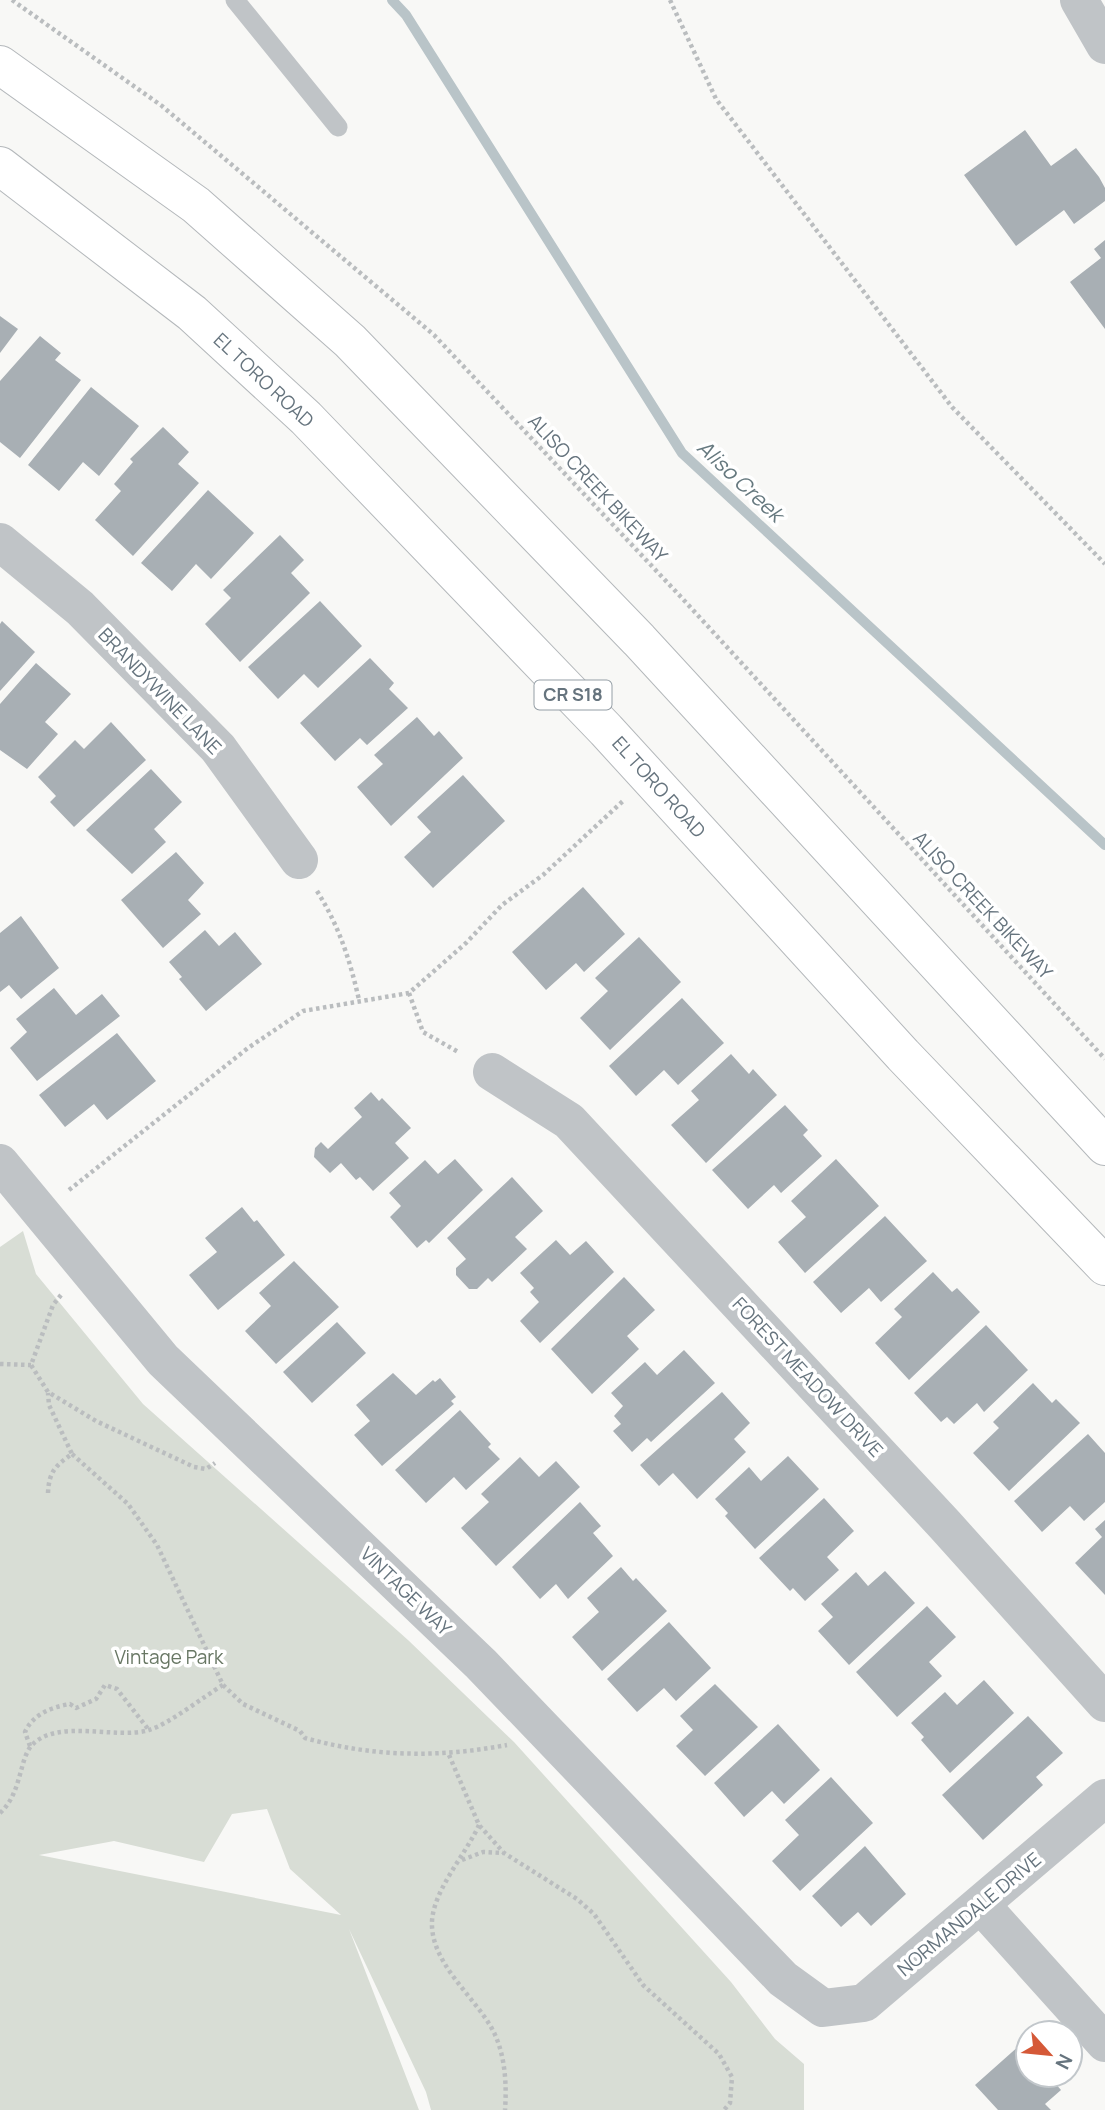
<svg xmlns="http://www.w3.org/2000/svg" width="1105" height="2110" font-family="Manrope,sans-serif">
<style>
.green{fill:#d8ddd5;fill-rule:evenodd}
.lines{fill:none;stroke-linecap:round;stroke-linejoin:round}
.stream{stroke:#b9c4c8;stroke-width:10}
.building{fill:#a8afb4}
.primary-casing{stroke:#b4b8bb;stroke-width:40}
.path{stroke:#babdbf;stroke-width:4.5;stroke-dasharray:3.5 3.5;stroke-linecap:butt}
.lane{stroke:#c0c4c7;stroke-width:19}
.street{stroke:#c0c4c7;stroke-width:38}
.primary{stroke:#fff;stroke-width:38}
.labels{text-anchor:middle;stroke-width:7;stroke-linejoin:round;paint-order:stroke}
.shield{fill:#fff;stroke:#949ea5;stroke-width:2}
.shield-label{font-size:18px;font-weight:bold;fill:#66747e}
.street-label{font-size:19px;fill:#66747e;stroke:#fff}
.park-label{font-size:19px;fill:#687764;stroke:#fff}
.water-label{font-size:21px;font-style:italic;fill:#66797f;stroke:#fff}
</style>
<rect width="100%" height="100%" fill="#f8f8f6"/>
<path class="green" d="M23,1231l13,43 107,130 265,236 106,102 217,240 44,57 29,25v46h-373l-5,-18 -77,-163 70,181h-419v-863zM267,1809l23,60 51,46 -302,-60 75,-14 90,21 28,-48z"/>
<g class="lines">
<polyline class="stream" points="392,0 406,15 682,453 1105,845"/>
</g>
<g class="building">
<polygon points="1025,130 1051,166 1076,148 1099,177 1105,188 1105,201 1074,224 1064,210 1016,246 964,175"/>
<polygon points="1105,240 1105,329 1070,282 1101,258 1094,249"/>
<polygon points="0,316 18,329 0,353"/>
<polygon points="40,336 61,353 55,360 81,380 20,458 0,442 0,381"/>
<polygon points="91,387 139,426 99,476 83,462 59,491 28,465"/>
<polygon points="163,427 189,452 178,464 199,483 133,556 95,520 121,491 114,484 133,462 130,459"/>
<polygon points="208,490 254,533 211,579 196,564 172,591 141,563"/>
<polygon points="280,535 304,560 291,573 310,593 240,662 205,624 231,598 223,590"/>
<polygon points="320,601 362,646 318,688 304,674 278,699 248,667"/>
<polygon points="2,621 35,652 0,691 0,624"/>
<polygon points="370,658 394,683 389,689 408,708 367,745 360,738 335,761 300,723"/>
<polygon points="36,663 71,694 45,722 58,734 27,769 0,750 0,704"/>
<polygon points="417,717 434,736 439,731 463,758 391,826 357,787 383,764 374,755"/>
<polygon points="111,722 146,760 74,827 50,802 56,796 38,777 75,740 84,749"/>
<polygon points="151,769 182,802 154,829 166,842 132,874 86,830"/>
<polygon points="463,775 505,821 433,888 404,857 431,832 417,817"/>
<polygon points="176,852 204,883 188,900 201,914 163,948 121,900"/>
<polygon points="583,887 625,934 584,972 576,963 546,990 512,952"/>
<polygon points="21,916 59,968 21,999 9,985 0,992 0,933"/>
<polygon points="205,930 219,946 235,932 262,964 206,1011 179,979 182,977 169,962"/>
<polygon points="639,937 681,982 610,1050 580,1018 608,991 595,978"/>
<polygon points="54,988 76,1015 102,994 120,1016 37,1081 10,1048 27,1032 16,1019"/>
<polygon points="682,998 724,1043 678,1085 664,1070 636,1096 609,1066"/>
<polygon points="117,1033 156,1081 107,1120 94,1104 65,1127 39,1095"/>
<polygon points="731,1054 749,1074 753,1069 777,1095 706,1163 671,1125 699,1100 691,1091"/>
<polygon points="371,1092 379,1101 382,1098 411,1128 395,1143 409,1158 373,1191 360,1177 356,1180 341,1163 330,1173 314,1157 315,1148 321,1142 328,1149 362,1117 354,1108"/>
<polygon points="785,1105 808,1130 803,1135 822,1156 781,1193 774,1185 748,1209 712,1170"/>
<polygon points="455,1159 483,1190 429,1243 426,1240 417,1248 390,1217 401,1206 389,1193 425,1160 438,1174"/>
<polygon points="836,1159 879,1206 805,1273 778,1242 806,1217 791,1201"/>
<polygon points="512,1177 543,1211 515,1237 527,1249 492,1282 488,1278 477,1289 469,1289 456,1275 456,1268 466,1259 447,1238"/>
<polygon points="242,1207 254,1222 257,1220 285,1255 218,1310 189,1275 217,1252 205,1238"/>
<polygon points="885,1216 927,1261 881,1302 869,1288 841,1313 813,1282"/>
<polygon points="556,1240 570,1255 586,1241 614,1272 540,1343 520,1321 539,1302 530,1292 534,1288 520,1273"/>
<polygon points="294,1261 339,1307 276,1364 245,1331 271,1306 259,1293"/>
<polygon points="933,1272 952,1292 957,1288 980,1312 909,1380 875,1343 902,1317 894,1309"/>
<polygon points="624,1277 655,1310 627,1336 639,1349 592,1394 551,1349"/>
<polygon points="337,1322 366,1353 312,1403 283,1372"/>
<polygon points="986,1325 1028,1370 984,1412 977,1403 954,1424 947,1417 941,1422 914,1393"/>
<polygon points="684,1350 715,1383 651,1442 647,1438 632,1452 613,1431 621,1424 614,1416 623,1406 611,1393 645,1362 657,1375"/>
<polygon points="393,1373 416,1395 433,1380 435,1382 440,1378 456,1397 451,1401 454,1404 382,1466 354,1435 370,1421 356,1405"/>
<polygon points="1033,1383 1052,1403 1056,1399 1080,1423 1009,1491 973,1453 999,1428 993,1422"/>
<polygon points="722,1392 750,1423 734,1439 746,1452 697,1499 673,1473 659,1486 640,1465"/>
<polygon points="460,1410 491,1444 488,1447 500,1459 466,1490 454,1477 426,1503 395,1470"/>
<polygon points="1088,1434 1105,1453 1105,1502 1084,1521 1070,1506 1042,1532 1014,1501"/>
<polygon points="788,1456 819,1489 755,1549 725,1516 728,1513 715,1499 749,1467 761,1481"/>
<polygon points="520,1457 539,1477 556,1461 580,1487 496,1566 461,1528 489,1502 481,1494"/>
<polygon points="824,1498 854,1531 827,1557 839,1570 805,1601 793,1588 790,1591 759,1558"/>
<polygon points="580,1502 601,1526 593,1533 613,1556 568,1599 556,1584 540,1599 512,1567"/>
<polygon points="1105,1520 1105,1595 1075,1563 1102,1537 1095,1529"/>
<polygon points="621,1567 633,1581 636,1578 667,1611 602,1671 572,1637 599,1612 587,1598"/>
<polygon points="885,1571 915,1603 849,1665 818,1631 833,1617 821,1604 856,1572 868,1586"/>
<polygon points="927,1606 956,1637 929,1662 942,1676 897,1717 856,1672"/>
<polygon points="669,1622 711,1668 676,1701 664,1688 637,1712 607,1679"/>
<polygon points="984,1680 1014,1713 950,1773 921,1740 924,1737 911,1723 945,1692 957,1705"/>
<polygon points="715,1684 758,1727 705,1776 676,1746 693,1730 680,1716"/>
<polygon points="1028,1716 1063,1753 1036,1777 1043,1785 983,1840 942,1795"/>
<polygon points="778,1724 820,1770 784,1804 772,1791 744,1817 714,1783"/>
<polygon points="831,1777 873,1823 800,1891 772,1861 799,1835 785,1820"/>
<polygon points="865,1846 906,1894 871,1926 858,1912 841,1927 812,1896"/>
<polygon points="1021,2044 1028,2052 1028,2075 1048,2075 1061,2090 1045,2104 1051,2110 998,2110 975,2085"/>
</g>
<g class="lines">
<g class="primary-casing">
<g id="primary">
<polyline points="0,65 196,205 350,341 639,640 1105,1146"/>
<polyline points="0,166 192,313 306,418 606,730 903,1055 1105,1266"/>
</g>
</g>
<g class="path">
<polyline points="12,0 162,106 434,335 681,597 1105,1059"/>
<polyline points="670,0 716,99 952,407 1105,564"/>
<path d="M317,891c22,35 33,69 42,109"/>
<polyline points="409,993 423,1032 460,1053"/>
<polyline points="69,1190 248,1048 303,1011 409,993 466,943 502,905 543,875 623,801"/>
<polyline points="61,1295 53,1305 31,1365 48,1392 96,1421 194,1467 206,1469 215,1463"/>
<polyline points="0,1364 31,1365"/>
<path d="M72,1454l56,50 29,41 66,140 20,19 57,27 5,7c68,19 133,20 202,7"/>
<path d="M48,1493c1,-21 7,-27 24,-39l-23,-49 -1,-12"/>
<path d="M30,1746l-5,-14c8,-18 27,-25 45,-28l6,4 20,-9 9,-14 12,4 31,40"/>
<polyline points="449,1755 479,1825 504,1853 577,1899 594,1914 643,1985 719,2054 732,2077 730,2103 724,2110"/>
<path d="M0,1813c22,-20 19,-54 32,-68 26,-27 85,-5 117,-15 20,-6 54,-33 74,-45"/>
<path d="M479,1825c-13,29 -45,64 -47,96 -2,41 40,73 59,106 14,24 16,56 14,83"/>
<polyline points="462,1860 483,1852 503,1853"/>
</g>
<polyline class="lane" points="235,0 338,127"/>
<g class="street">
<polyline points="1079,0 1105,45"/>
<polyline points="0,542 80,608 218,748 299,860"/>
<polyline points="492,1072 569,1121 945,1525 1105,1703"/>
<polyline points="0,1163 163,1360 481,1664 783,1979 823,2008 864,2003 1105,1798"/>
<polyline points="981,1905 1105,2043"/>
</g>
<use href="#primary" class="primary"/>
</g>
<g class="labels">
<rect class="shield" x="534.5" y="680.5" width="77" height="29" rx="5"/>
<g class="shield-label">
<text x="573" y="701">CR S18</text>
</g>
<g class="street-label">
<text transform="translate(264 380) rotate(43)" y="7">EL TORO ROAD</text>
<text transform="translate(598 488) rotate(47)" y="7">ALISO CREEK BIKEWAY</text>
<text transform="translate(160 691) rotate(46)" y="7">BRANDYWINE LANE</text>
<text transform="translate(659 787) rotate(48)" y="7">EL TORO ROAD</text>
<text transform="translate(983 905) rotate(47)" y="7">ALISO CREEK BIKEWAY</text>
<text transform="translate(808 1377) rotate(47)" y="7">FOREST MEADOW DRIVE</text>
<text transform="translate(406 1591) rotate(44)" y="7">VINTAGE WAY</text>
<text transform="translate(969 1914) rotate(-40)" y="7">NORMANDALE DRIVE</text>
</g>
<g class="park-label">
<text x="169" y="1664">Vintage Park</text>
</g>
<g class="water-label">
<text transform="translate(740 481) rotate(43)" y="7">Aliso Creek</text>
</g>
</g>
<g transform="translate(1049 2054) rotate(117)"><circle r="33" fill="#ffffff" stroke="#c2c7cb" stroke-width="2"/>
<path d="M0-5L12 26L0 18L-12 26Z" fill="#d55938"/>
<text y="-10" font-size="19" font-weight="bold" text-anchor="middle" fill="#66747e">N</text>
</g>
</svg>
